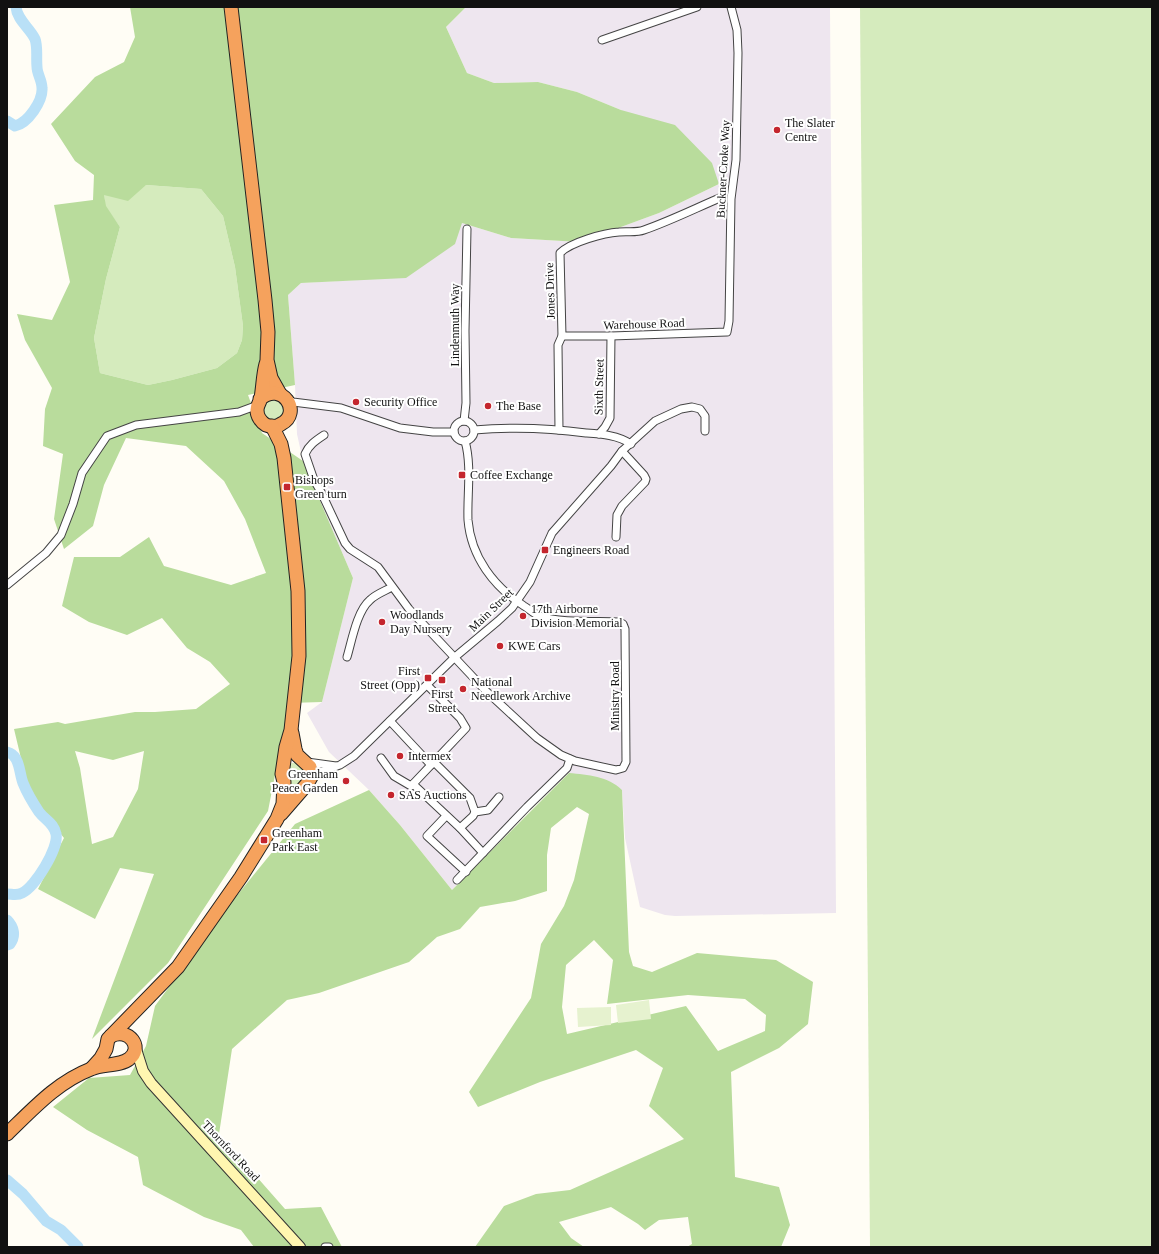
<svg xmlns="http://www.w3.org/2000/svg" width="1159" height="1254" font-family="'Times New Roman',serif">
<style>
.industrial{fill:#eee6ef}
.green{fill:#d5ebbd}
.forest{fill:#b9dc9c;fill-rule:evenodd}
.pitch{fill:#e6f2cf}
.lines{fill:none;stroke-linecap:round;stroke-linejoin:round}
.river{stroke:#b9e0f7;stroke-width:11}
.street-casing{stroke:#444;stroke-width:9}
.secondary-casing{stroke:#333;stroke-width:12}
.highway-casing{stroke:#222;stroke-width:15}
.street{stroke:#fff;stroke-width:7}
.secondary{stroke:#fff6b0;stroke-width:10}
.highway{stroke:#f5a25d;stroke-width:13}
.poi-dot{fill:#c4262e;stroke:#fff;stroke-width:1.5}
.labels{text-anchor:middle;stroke-width:4;stroke-linejoin:round;paint-order:stroke}
.poi-label{font-size:12px;fill:#111;stroke:#fff;text-anchor:start}
.street-label{font-size:12px;fill:#111;stroke:#fff}
</style>
<rect width="100%" height="100%" fill="#fffdf5"/>
<polygon class="industrial" points="466,7 830,7 836,913 675,916 665,915 640,907 625,838 622,790 569,773 539,801 527,807 452,890 400,825 369,790 329,752 307,713 322,702 353,578 303,461 297,434 295,385 288,295 301,283 357,280 462,223 511,238 580,242 659,213 719,184 621,110 577,92 538,82 494,83 467,73 446,27"/>
<g class="green">
<polygon points="860,7 1152,7 1152,1247 870,1247"/>
<polygon points="146,185 201,189 223,216 235,267 243,326 242,340 237,353 217,368 172,380 148,385 100,373 94,338 106,279 120,227 105,206 104,195"/>
<polygon points="265,399 283,399 285,417 270,422 262,414"/>
<polygon points="292,763 298,763 308,773 298,786 289,784 286,768"/>
</g>
<g class="forest">
<path d="M130,7h336l-20,20 21,46 27,10 44,-1 39,10 44,18 54,15 37,38 7,21 -60,29 -79,29 -69,-4 -49,-15 -7,21 -49,34 -105,5 -13,12 7,90 -47,10 14,38 41,28 50,117 -31,124 -33,1 -21,108 -100,152 -76,76 62,-165 -34,-6 -25,51 -57,-30 26,-51 -34,-42 -16,-67 44,-7 7,2 70,-12h20l41,-3 34,-25 -20,-22 -23,-14 -25,-30 -35,17 -38,-13 -27,-16 12,-49h46l29,-20 15,29 67,19 35,-12 -21,-54 -21,-38 -38,-35 -60,-8 -22,47 -11,41 -29,23 -10,-30 9,-65 -20,-8 2,-37 7,-21 -27,-48 -8,-26 35,6 18,-38 -16,-77 39,-5 1,-25 -19,-14 -24,-37 44,-47 29,-15 11,-25zM146,185l55,4 22,27 12,51 8,59 -1,14 -5,13 -20,15 -45,12 -24,5 -48,-12 -6,-35 12,-59 14,-52 -14,-21 -2,-11 24,6zM75,751l38,9 31,-9 -6,38 -25,48 -21,7 -12,-76z"/>
<path d="M569,773c19,2 39,3 53,17l7,162 4,14 19,6 45,-19 79,7 37,22 -5,42 -29,24 -48,24 4,105 44,10 11,38 -9,22h-94l5,-3 -4,-27 -29,3 -14,10 -7,-6 -27,-17 -52,15 12,16 13,9h-109l29,-41 32,-12 34,-4 114,-51 -35,-33 14,-38 -27,-18 -96,32 -62,25 -9,-15 62,-94 10,-54 23,-38 10,-26 15,-66 -12,-7 -26,21 -4,27v36l-32,10 -35,6 -20,22 -23,8 -28,25 -90,31 -32,7 -55,49 -13,85 66,75 36,-2 21,40h-88l-13,-17 -37,-13 -61,-32 -5,-28 -51,-27 -34,-23 36,-29 41,-3 16,-29 9,-40 75,-102 65,-80 74,-34 31,35 52,65zM594,940l19,20 -6,44 81,-9 57,4 21,16 -1,16 -47,20 -32,-45 -119,28 -5,-27 4,-42z"/>
</g>
<g class="pitch">
<polygon points="649,1000 651,1019 618,1023 616,1005"/>
<polygon points="611,1007 611,1025 578,1027 577,1008"/>
</g>
<g class="lines">
<g class="river">
<path d="M7,121l8,5c13,-3 28,-25 27,-38 0,-8 -5,-14 -5,-21 -1,-9 1,-20 -2,-28 -5,-11 -18,-19 -19,-32"/>
<path d="M7,752c4,1 7,3 9,7 4,7 4,16 7,24 4,10 10,20 16,29 6,8 15,11 17,22 3,14 -21,53 -34,59 -5,3 -10,1 -15,1"/>
<path d="M7,920c7,7 9,16 3,24l-3,1"/>
<polyline points="7,1180 23,1194 46,1221 61,1230 78,1247"/>
</g>
<g class="street-casing">
<g id="street">
<polyline points="602,40 697,7"/>
<polyline points="562,336 611,336 727,332 729,321 731,199 736,160 738,53 737,30 731,7"/>
<polyline points="287,399 293,402 341,408 400,428 433,432 454,432"/>
<polyline points="464,421 466,403 465,331 467,229"/>
<circle cx="464" cy="431" r="10"/>
<path d="M474,430c37,-3 75,-2 112,3 15,1 32,2 45,11"/>
<path d="M559,430l-1,-85 4,-9 -2,-83c11,-11 44,-20 59,-21 8,-1 17,1 25,-2 26,-9 52,-22 78,-33"/>
<polyline points="599,434 605,427 610,418 611,336"/>
<path d="M324,435c-9,6 -15,10 -19,19l9,26 7,12 24,51 5,6 28,18 31,42 77,82 51,47 24,17 14,6 41,9 7,-2 3,-6 -1,-133 -2,-5 -4,-2c-21,-1 -61,1 -79,-6 -6,-2 -11,-7 -16,-10 -30,-19 -53,-49 -56,-86 -1,-26 4,-54 -3,-79"/>
<polyline points="616,537 617,515 622,506 645,482 646,479 644,475 622,451"/>
<polyline points="7,585 46,553 61,535 73,504 82,473 107,436 136,425 239,412 258,405"/>
<path d="M347,657c5,-17 10,-46 23,-57 6,-6 15,-9 22,-13"/>
<polyline points="427,685 460,718 466,728 413,784 460,828 483,853"/>
<polyline points="390,721 431,765"/>
<polyline points="381,758 394,776 411,786 413,784"/>
<polyline points="307,762 336,766"/>
<polyline points="434,762 470,798 475,812 473,816 460,828"/>
<polyline points="311,780 320,772 340,765 354,756 455,657 498,621 512,608 530,582 552,533 611,466 622,451 655,421 681,409 692,407 700,409 705,416 705,431"/>
<polyline points="475,812 488,810 499,797"/>
<polyline points="446,816 427,836 466,872"/>
<polyline points="457,880 527,807 567,768 570,759"/>
<polyline points="325,1247 329,1247"/>
</g>
</g>
<g class="secondary-casing">
<polyline id="secondary" points="135,1046 143,1071 151,1083 300,1247"/>
</g>
<g class="highway-casing">
<g id="highway">
<polyline points="231,7 265,300 268,332 267,360 271,378 280,394"/>
<path d="M260,399c22,-19 43,14 21,25 -4,3 -10,3 -15,1 -5,-3 -9,-9 -9,-15 0,-5 3,-8 4,-12 2,-11 2,-23 5,-34"/>
<polyline points="281,814 307,784 311,777 310,767 297,755 295,749 292,733"/>
<polyline points="92,1068 101,1058 106,1049 108,1039 178,967 241,877 277,819 283,804 284,782 282,774 286,747 291,730 299,656 298,591 284,458 281,444 272,426"/>
<path d="M7,1134c25,-24 50,-52 84,-65 11,-5 29,-3 38,-10 15,-11 0,-32 -18,-23"/>
</g>
</g>
<use href="#street" class="street"/>
<use href="#secondary" class="secondary"/>
<use href="#highway" class="highway"/>
</g>
<g class="poi-dot">
<circle cx="777" cy="130" r="4"/>
<circle cx="356" cy="402" r="4"/>
<circle cx="488" cy="406" r="4"/>
<rect x="458" y="471" width="8" height="8" rx="2"/>
<rect x="283" y="483" width="8" height="8" rx="2"/>
<rect x="541" y="546" width="8" height="8" rx="2"/>
<circle cx="523" cy="616" r="4"/>
<circle cx="382" cy="622" r="4"/>
<circle cx="500" cy="646" r="4"/>
<rect x="424" y="674" width="8" height="8" rx="2"/>
<rect x="438" y="676" width="8" height="8" rx="2"/>
<circle cx="463" cy="689" r="4"/>
<circle cx="400" cy="756" r="4"/>
<circle cx="346" cy="781" r="4"/>
<circle cx="391" cy="795" r="4"/>
<rect x="260" y="836" width="8" height="8" rx="2"/>
</g>
<g class="labels">
<g class="poi-label">
<text x="785" y="127">The Slater<tspan x="785" dy="14">Centre</tspan></text>
<text x="364" y="406">Security Office</text>
<text x="496" y="410">The Base</text>
<text x="470" y="479">Coffee Exchange</text>
<text x="295" y="484">Bishops<tspan x="295" dy="14">Green turn</tspan></text>
<text x="553" y="554">Engineers Road</text>
<text x="531" y="613">17th Airborne<tspan x="531" dy="14">Division Memorial</tspan></text>
<text x="390" y="619">Woodlands<tspan x="390" dy="14">Day Nursery</tspan></text>
<text x="508" y="650">KWE Cars</text>
<text x="420" y="675" text-anchor="end">First<tspan x="420" dy="14">Street (Opp)</tspan></text>
<text x="471" y="686">National<tspan x="471" dy="14">Needlework Archive</tspan></text>
<text x="442" y="698" text-anchor="middle">First<tspan x="442" dy="14">Street</tspan></text>
<text x="408" y="760">Intermex</text>
<text x="338" y="778" text-anchor="end">Greenham<tspan x="338" dy="14">Peace Garden</tspan></text>
<text x="399" y="799">SAS Auctions</text>
<text x="272" y="837">Greenham<tspan x="272" dy="14">Park East</tspan></text>
</g>
<g class="street-label">
<text transform="translate(723 169) rotate(-87)" y="4">Buckner-Croke Way</text>
<text transform="translate(550 291) rotate(-92)" y="4">Jones Drive</text>
<text transform="translate(644 324) rotate(-2)" y="4">Warehouse Road</text>
<text transform="translate(455 325) rotate(-90)" y="4">Lindenmuth Way</text>
<text transform="translate(599 387) rotate(-89)" y="4">Sixth Street</text>
<text transform="translate(491 610) rotate(-44)" y="4">Main Street</text>
<text transform="translate(615 696) rotate(-90)" y="4">Ministry Road</text>
<text transform="translate(231 1151) rotate(47)" y="4">Thornford Road</text>
</g>
</g>
<rect width="1159" height="1254" fill="none" stroke="#111111" stroke-width="16"/>
</svg>
